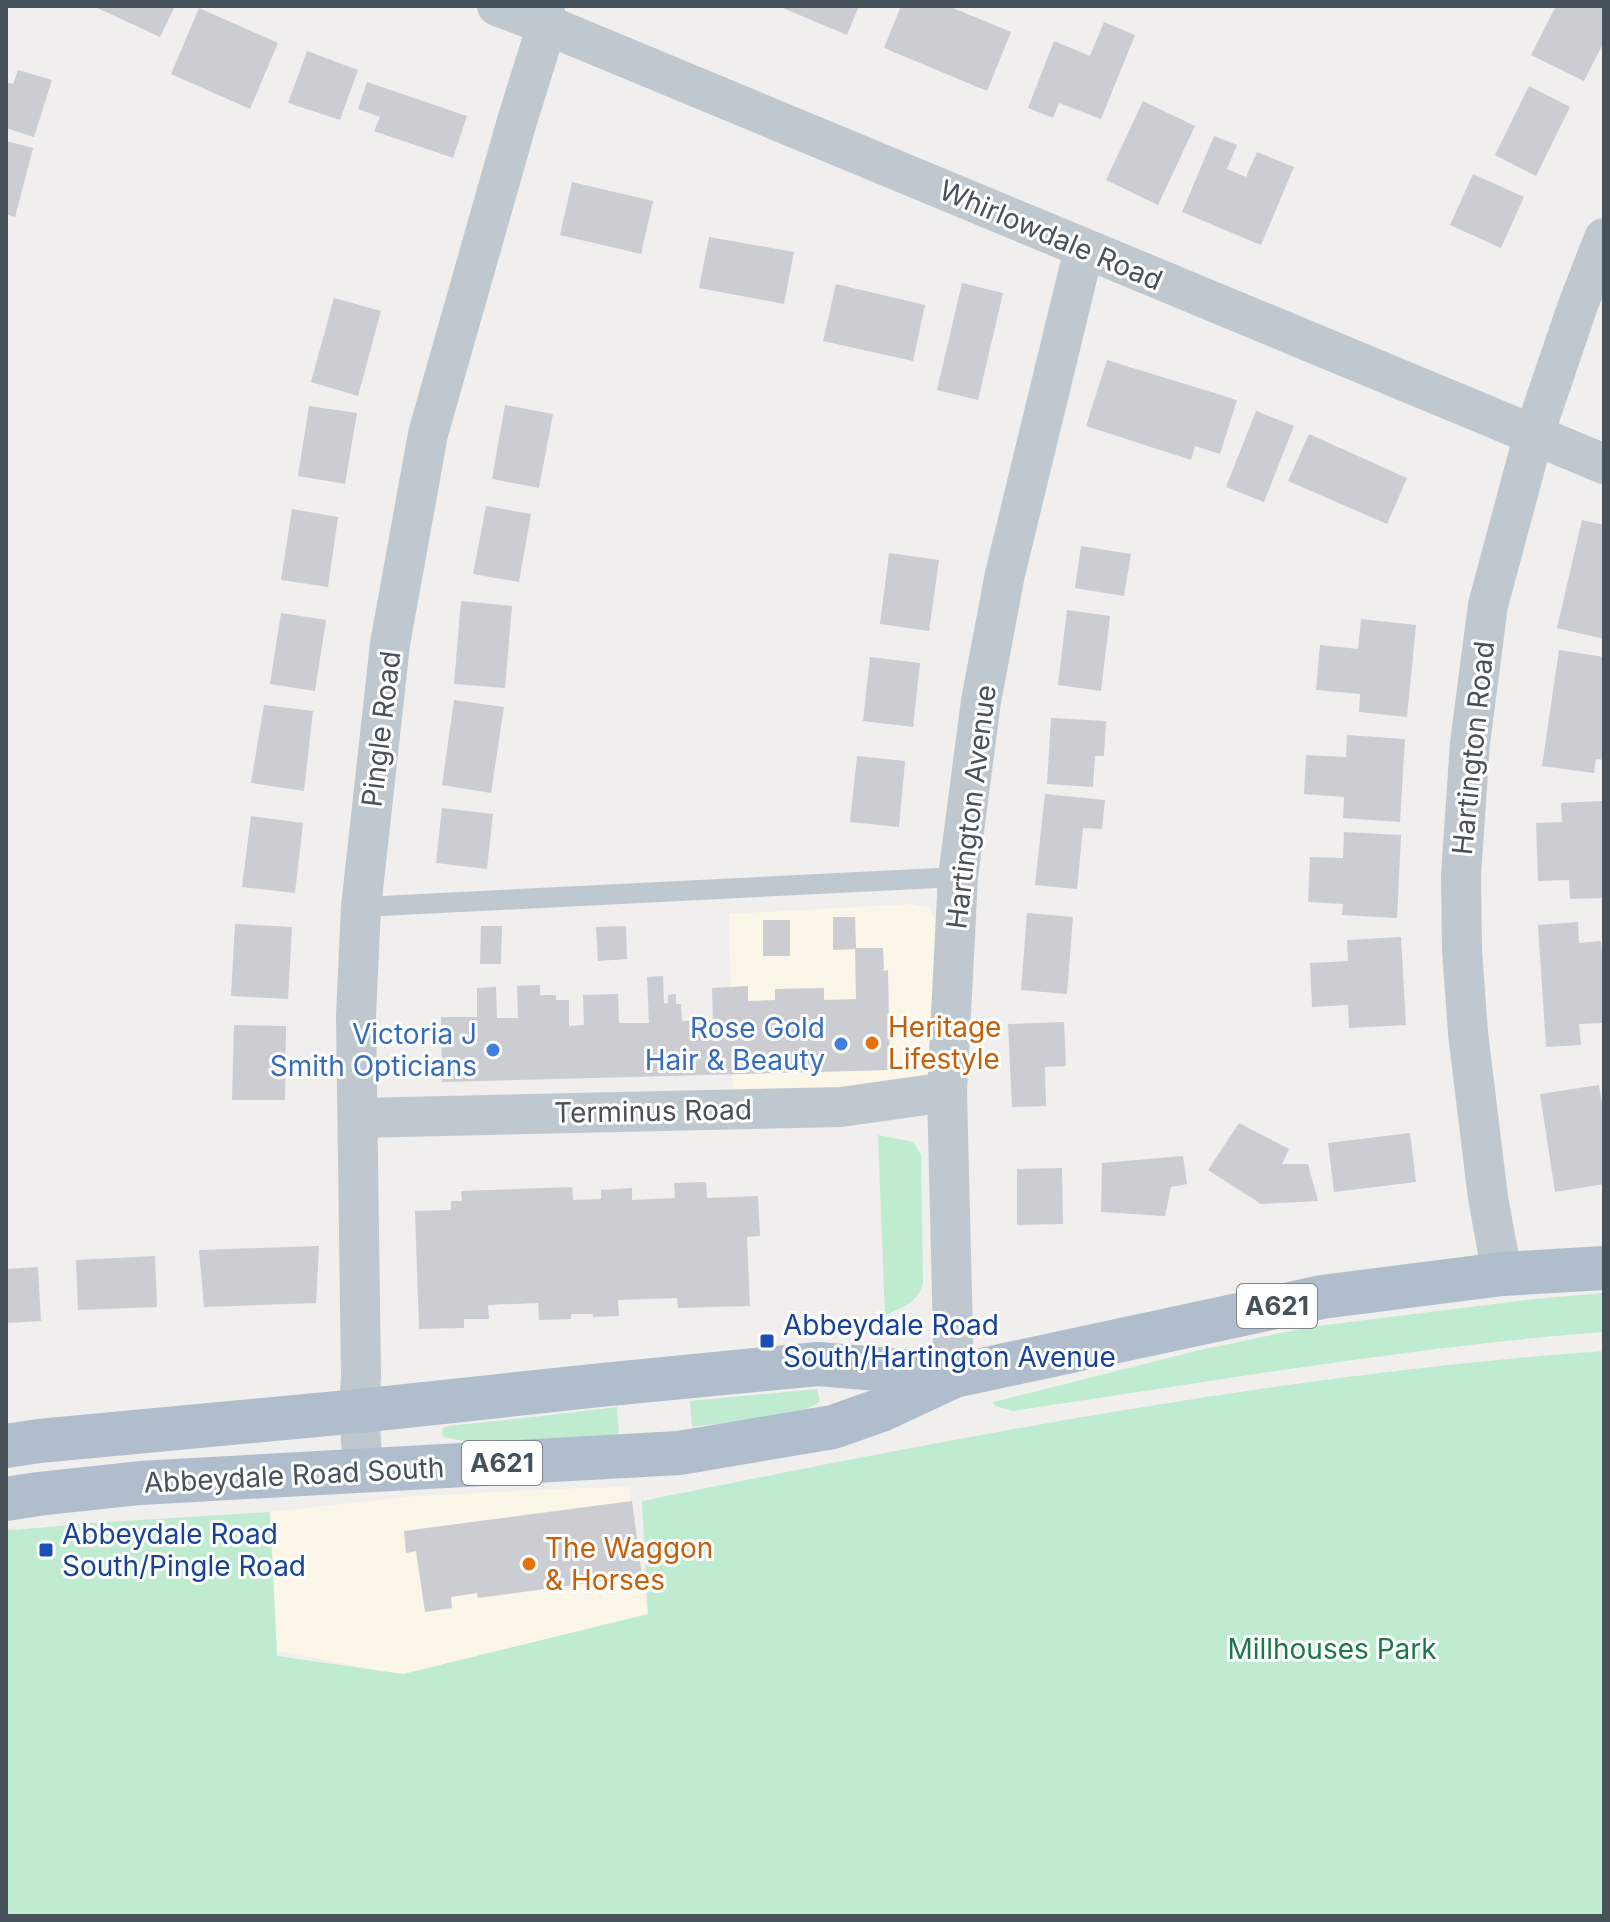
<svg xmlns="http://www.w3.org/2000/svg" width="1610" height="1922" font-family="Inter,sans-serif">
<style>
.commercial{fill:#fbf6e8}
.green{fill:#bfecd1}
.building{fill:#cbcdd3}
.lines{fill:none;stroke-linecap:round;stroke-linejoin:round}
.lane{stroke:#bfc8cf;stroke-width:20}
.street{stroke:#bfc8cf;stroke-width:40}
.primary{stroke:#afbdcc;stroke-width:44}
.food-dot{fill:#e8710a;stroke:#fff;stroke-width:3}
.shop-dot{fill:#3f7fe0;stroke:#fff;stroke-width:3}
.transit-dot{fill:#1a4fb4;stroke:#fff;stroke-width:3}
.labels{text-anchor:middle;stroke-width:6;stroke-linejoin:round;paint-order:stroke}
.shield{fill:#fff;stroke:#7e858c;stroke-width:2}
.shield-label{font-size:26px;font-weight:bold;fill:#47515a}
.street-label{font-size:28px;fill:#47515a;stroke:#fff}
.food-label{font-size:28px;fill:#c56008;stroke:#fff;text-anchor:start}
.shop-label{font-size:28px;fill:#366cbe;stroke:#fff;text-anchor:end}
.transit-label{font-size:28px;fill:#164399;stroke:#fff;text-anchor:start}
.park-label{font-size:28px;fill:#1c784c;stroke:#fff}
</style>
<rect width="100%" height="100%" fill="#f1eeee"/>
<g class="commercial">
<polygon points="912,904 929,908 938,924 930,1088 733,1093 729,914"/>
<polygon points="629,1487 648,1614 403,1675 277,1651 270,1512 415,1496 582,1488"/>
</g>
<g class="green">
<path d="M878,1135l35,7 8,12 2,129c-5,20 -21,24 -38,33z"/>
<path d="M1604,1293v39c-198,15 -394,50 -591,79l-18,-5 -2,-4 207,-52 110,-23 224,-28z"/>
<path d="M1604,1351v565h-1598v-387l7,1 80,-7 177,-11 7,144 126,18 245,-60 -6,-113c318,-64 638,-127 962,-150z"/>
<polygon points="817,1389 820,1401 813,1406 797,1413 692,1427 690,1401"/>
<path d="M617,1407l2,27c-56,6 -120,16 -175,3l-2,-3 1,-6 5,-2 85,-9z"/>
</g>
<g class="building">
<polygon points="93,6 175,6 160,37"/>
<polygon points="778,6 859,6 847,35"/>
<polygon points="901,6 948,6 1011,32 987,91 884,48"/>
<polygon points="1556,6 1604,6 1604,42 1584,81 1531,55"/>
<polygon points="199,8 278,43 250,109 171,74"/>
<polygon points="1104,22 1135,35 1101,119 1059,103 1053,118 1028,108 1054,41 1090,56"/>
<polygon points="307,51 358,70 340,120 288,103"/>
<polygon points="18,70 52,80 34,137 6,128 6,82 13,84"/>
<polygon points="367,82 467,116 453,158 374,131 380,117 358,109"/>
<polygon points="1529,86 1570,107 1536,176 1495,155"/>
<polygon points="1143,101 1195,126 1158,205 1106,180"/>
<polygon points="1214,136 1237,145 1227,169 1246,177 1257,152 1294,167 1261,245 1182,212"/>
<polygon points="6,141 33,148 15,217 6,214"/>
<polygon points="1473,174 1524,197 1501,248 1450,225"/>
<polygon points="572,182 653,201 641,254 560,235"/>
<polygon points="709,237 794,252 784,304 699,288"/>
<polygon points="962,283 1003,293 978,400 937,390"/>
<polygon points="836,284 925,305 913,361 823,341"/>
<polygon points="334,298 381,311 358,396 311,382"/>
<polygon points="1107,360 1237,400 1220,454 1195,446 1191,460 1086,426"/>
<polygon points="505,405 553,414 539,488 492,479"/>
<polygon points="309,406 357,413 345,484 298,476"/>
<polygon points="1256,411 1294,426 1264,502 1226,487"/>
<polygon points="1309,434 1407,478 1387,524 1288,481"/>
<polygon points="486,506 531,514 519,582 473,574"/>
<polygon points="292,509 338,517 328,587 281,580"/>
<polygon points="1582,520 1604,525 1604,639 1557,628"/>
<polygon points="1081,546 1131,554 1124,596 1075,588"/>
<polygon points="889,553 939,560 929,631 880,624"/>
<polygon points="461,601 512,606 505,688 454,684"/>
<polygon points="1067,610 1110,616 1101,691 1058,685"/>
<polygon points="281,613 326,620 315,691 270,684"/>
<polygon points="1361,619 1416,625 1407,717 1359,712 1360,694 1316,690 1320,645 1358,649"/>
<polygon points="1559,650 1604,657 1604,760 1596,759 1594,773 1542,766"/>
<polygon points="870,657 920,663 913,727 863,721"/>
<polygon points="454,700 504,707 491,793 442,785"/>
<polygon points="264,705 313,711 304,791 251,783"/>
<polygon points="1051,718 1106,721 1104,756 1095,756 1093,787 1047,784"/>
<polygon points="1347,735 1405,739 1400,822 1343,818 1344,797 1304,794 1306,755 1346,757"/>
<polygon points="857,756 905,761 899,827 850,822"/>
<polygon points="1045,794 1105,800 1102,829 1083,828 1077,889 1035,885"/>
<polygon points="1604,801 1604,898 1570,899 1569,880 1538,881 1536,823 1562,822 1561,803"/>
<polygon points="442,808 493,814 487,869 436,863"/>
<polygon points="251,816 303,823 295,893 242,887"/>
<polygon points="1344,832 1401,835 1397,918 1342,915 1343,904 1308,902 1310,857 1343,858"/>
<polygon points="1027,913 1073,917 1067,994 1021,990"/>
<polygon points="833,917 855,917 856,948 883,948 884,971 888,970 890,1070 442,1082 441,1017 477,1017 477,988 496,987 497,1018 518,1018 517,986 540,985 540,995 556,995 556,1000 569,1000 569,1026 584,1025 583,995 618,994 619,1023 649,1023 647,977 663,976 664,1003 668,1003 668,995 676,994 676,1004 681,1004 682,1021 713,1020 712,988 748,986 748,1001 775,1000 775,989 824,988 824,1000 856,999 855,949 833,950"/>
<rect x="763" y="920" width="27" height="36"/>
<polygon points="1578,922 1579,943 1601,941 1604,978 1604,1023 1579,1024 1581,1045 1546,1047 1538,925"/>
<polygon points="235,924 292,927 288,999 231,996"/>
<polygon points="481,926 502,926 501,964 480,964"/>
<polygon points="626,926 627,959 598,961 596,927"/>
<polygon points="1401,937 1406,1025 1349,1028 1348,1005 1312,1007 1310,963 1348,961 1347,940"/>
<polygon points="1064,1022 1066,1066 1045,1067 1046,1106 1012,1107 1008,1024"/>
<polygon points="234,1025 286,1026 285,1100 232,1100"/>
<polygon points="1599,1085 1604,1116 1604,1184 1555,1192 1540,1094"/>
<polygon points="1239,1123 1289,1149 1282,1164 1308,1164 1318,1201 1261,1204 1208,1170"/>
<polygon points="1410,1133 1416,1182 1334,1192 1328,1143"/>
<polygon points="1183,1156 1187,1184 1171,1187 1165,1216 1101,1212 1102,1163"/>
<polygon points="1062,1168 1063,1224 1017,1225 1017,1169"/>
<polygon points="706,1182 707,1198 758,1196 760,1236 747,1237 750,1306 678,1308 677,1298 618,1300 619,1316 593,1317 593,1314 571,1314 571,1319 539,1320 538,1303 488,1305 489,1319 464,1319 464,1328 419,1329 415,1211 451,1210 451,1201 462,1201 461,1191 572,1187 573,1200 601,1199 601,1190 632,1188 632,1200 675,1198 674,1183"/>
<polygon points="319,1246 316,1303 204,1307 199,1250"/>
<polygon points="155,1256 157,1307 78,1310 76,1260"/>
<polygon points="38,1267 41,1321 6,1323 6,1269"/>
<polygon points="632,1501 642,1576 478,1598 477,1593 451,1597 452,1608 425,1612 416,1551 406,1553 404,1531"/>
</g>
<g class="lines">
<polyline class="lane" points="361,907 958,877"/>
<g class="street">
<polyline points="497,6 547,25 1604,464"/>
<polyline points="358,1118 841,1107 947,1092"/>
<polyline points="1502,1274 1488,1198 1468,1033 1462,950 1461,875 1470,743 1488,605 1534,434 1578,305 1604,238"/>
<polyline points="954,1376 947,1092 958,877 981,701 1005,574 1084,249"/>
<polyline points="363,1471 359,1411 361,1376 356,1016 361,907 390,644 428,434 517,121 547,25 544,6"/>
</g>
<g class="primary">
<polyline points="6,1446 39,1441 359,1411 601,1385 818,1364 951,1375"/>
<polyline points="6,1499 38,1494 140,1483 679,1453 833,1427 881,1410 954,1376 1322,1297 1502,1274 1604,1268"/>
</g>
</g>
<g class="food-dot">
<circle cx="872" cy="1043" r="8"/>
<circle cx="529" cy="1564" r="8"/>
</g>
<g class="shop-dot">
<circle cx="841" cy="1044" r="8"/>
<circle cx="493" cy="1050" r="8"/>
</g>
<g class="transit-dot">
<rect x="759" y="1333" width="16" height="16" rx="4"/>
<rect x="38" y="1542" width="16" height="16" rx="4"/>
</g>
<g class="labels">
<g class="shield">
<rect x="1237" y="1284" width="80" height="44" rx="6"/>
<rect x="462" y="1441" width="80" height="44" rx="6"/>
</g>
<g class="shield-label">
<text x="1277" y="1315">A621</text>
<text x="502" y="1472">A621</text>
</g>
<g class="street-label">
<text transform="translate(1051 235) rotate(23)" y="10">Whirlowdale Road</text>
<text transform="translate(381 729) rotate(-83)" y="10">Pingle Road</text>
<text transform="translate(1473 748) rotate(-84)" y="10">Hartington Road</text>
<text transform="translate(971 807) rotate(-83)" y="10">Hartington Avenue</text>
<text transform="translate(653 1111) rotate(-1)" y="10">Terminus Road</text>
<text transform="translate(294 1475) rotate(-3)" y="10">Abbeydale Road South</text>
</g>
<g class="food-label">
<text x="888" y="1037">Heritage<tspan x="888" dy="32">Lifestyle</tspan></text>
<text x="545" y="1558">The Waggon<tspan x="545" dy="32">&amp; Horses</tspan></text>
</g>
<g class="shop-label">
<text x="825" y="1038">Rose Gold<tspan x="825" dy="32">Hair &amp; Beauty</tspan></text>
<text x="477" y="1044">Victoria J<tspan x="477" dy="32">Smith Opticians</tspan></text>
</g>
<g class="transit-label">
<text x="783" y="1335">Abbeydale Road<tspan x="783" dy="32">South/Hartington Avenue</tspan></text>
<text x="62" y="1544">Abbeydale Road<tspan x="62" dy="32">South/Pingle Road</tspan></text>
</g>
<g class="park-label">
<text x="1332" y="1659">Millhouses Park</text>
</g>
</g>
<rect width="1610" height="1922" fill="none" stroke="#47515a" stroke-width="16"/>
</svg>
